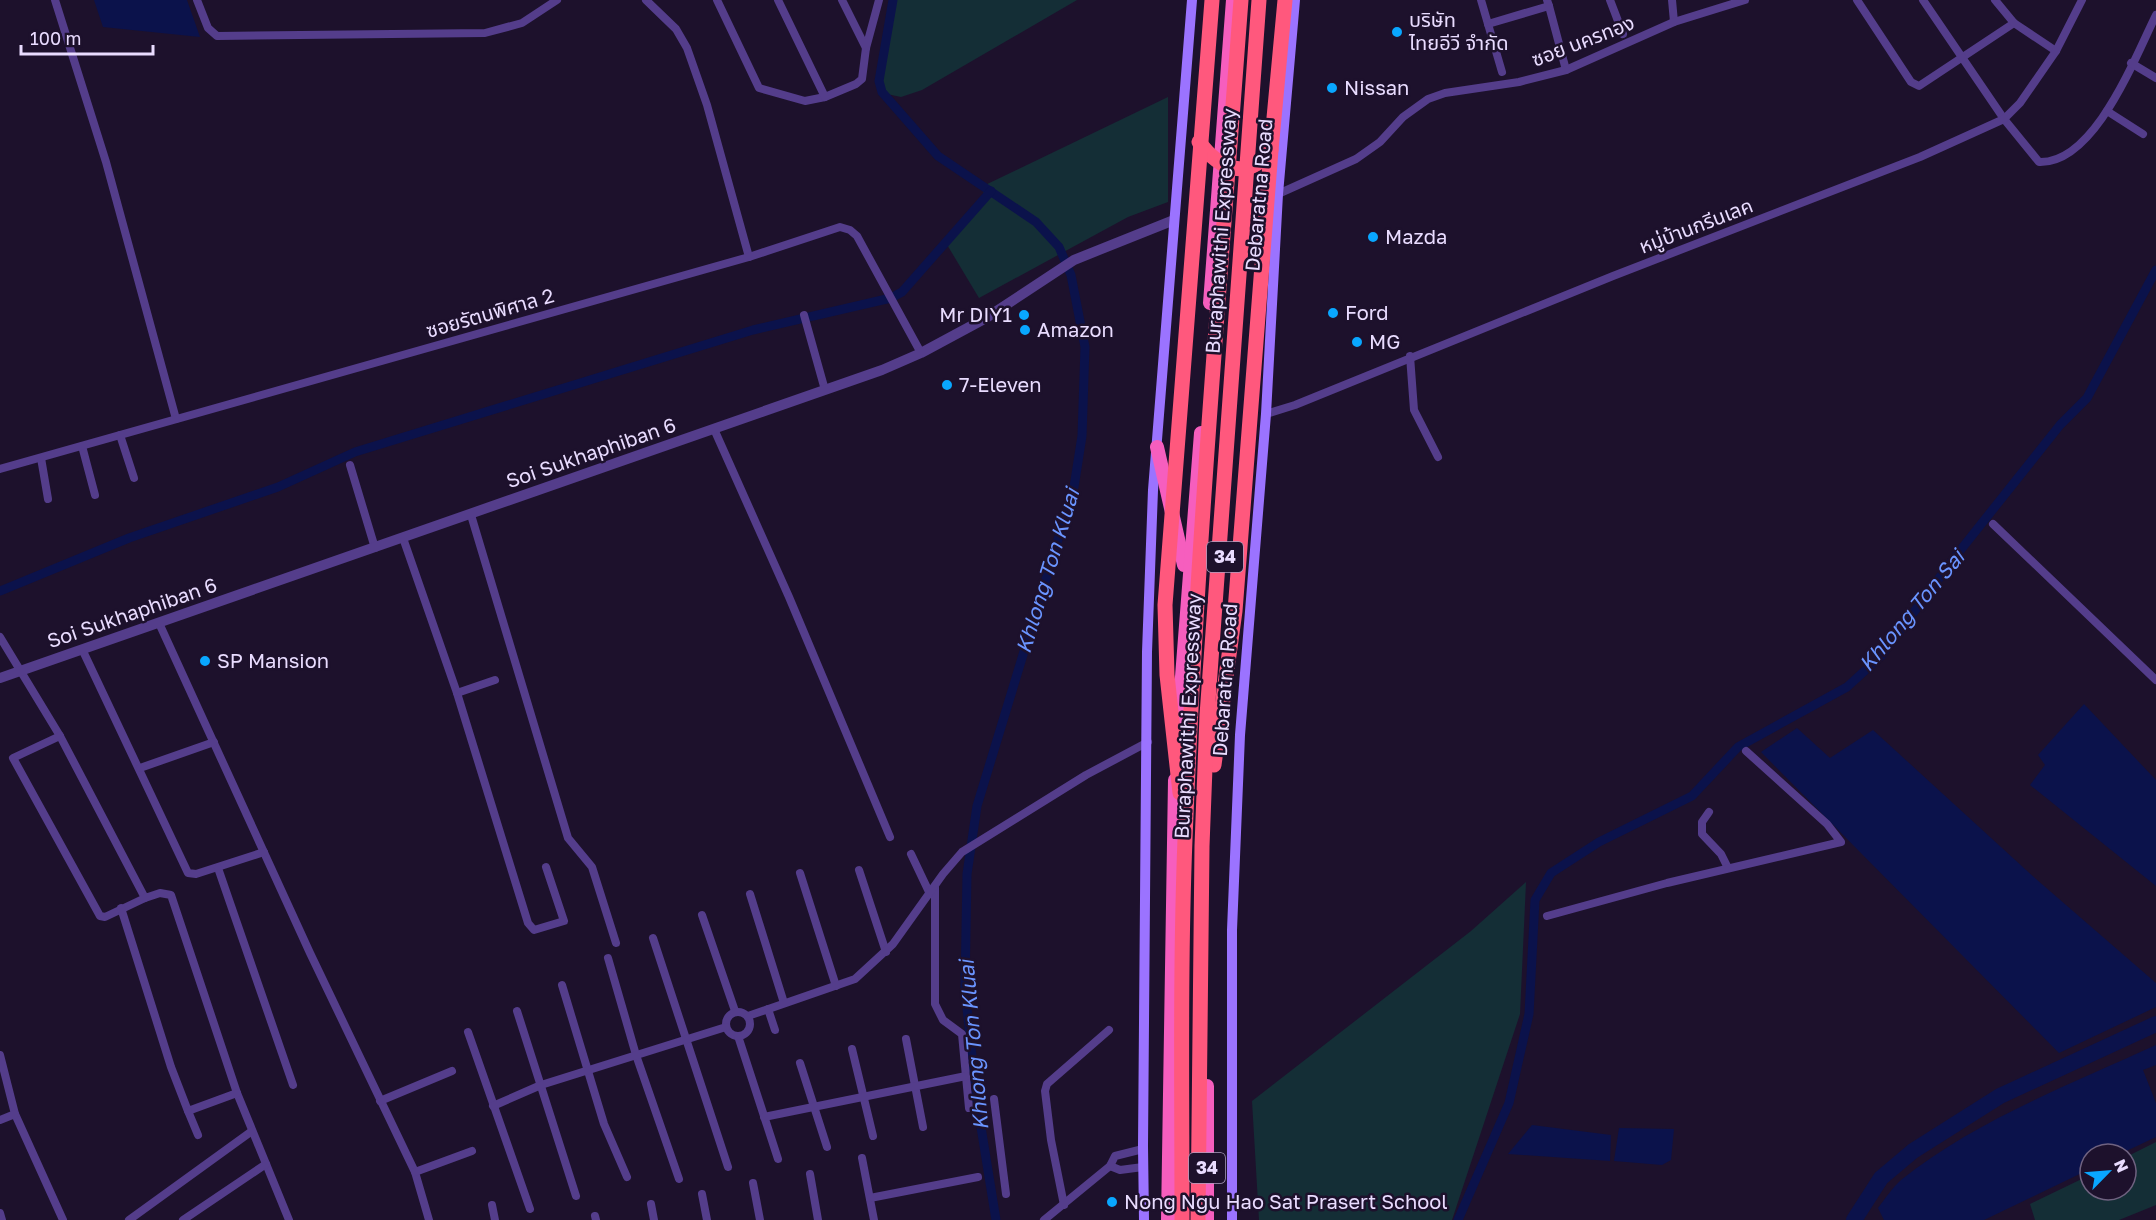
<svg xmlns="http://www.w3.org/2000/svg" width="2156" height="1220" font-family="'Golos Text','Noto Sans Thai',sans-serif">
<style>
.green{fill:#142e36}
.water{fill:#0b124b}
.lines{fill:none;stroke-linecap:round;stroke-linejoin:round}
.canal{stroke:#0b124b;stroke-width:9}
.river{stroke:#0b124b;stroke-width:16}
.minor{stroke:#543d8b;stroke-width:8}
.tertiary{stroke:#543d8b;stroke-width:10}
.secondary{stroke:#9b73ff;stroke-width:10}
.trunk{stroke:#f65ebe;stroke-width:14}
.motorway{stroke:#ff587d;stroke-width:15}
.poi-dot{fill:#09a7ff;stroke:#1d112c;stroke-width:2}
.labels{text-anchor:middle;stroke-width:5;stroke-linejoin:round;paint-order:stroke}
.shield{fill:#1d112c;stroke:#ac9fc0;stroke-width:1.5}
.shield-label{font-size:18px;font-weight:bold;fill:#e9dcff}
.poi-label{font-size:20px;fill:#e9dcff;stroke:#1d112c;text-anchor:start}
.street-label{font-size:20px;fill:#e9dcff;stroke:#1d112c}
.water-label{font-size:21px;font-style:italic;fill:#6a94ff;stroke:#1d112c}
</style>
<rect width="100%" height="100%" fill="#1d112c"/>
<g class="green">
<polygon points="894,0 1077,0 922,90 901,97 887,94 879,77"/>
<polygon points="1168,97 1168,202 1128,217 979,298 946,243 985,196 981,187"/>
<polygon points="1526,882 1520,1014 1452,1220 1259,1220 1252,1101 1471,931"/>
<polygon points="2156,1142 2156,1205 2119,1220 2035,1220 2030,1204 2090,1175 2090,1190 2126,1190 2126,1157"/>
</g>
<g class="water">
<polygon points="94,0 187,0 200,37 103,27"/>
<polygon points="2084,704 2156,780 2156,886 2030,785 2045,765 2038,755"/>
<polygon points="1797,728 1830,758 1873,730 2036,879 2156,983 2156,1007 2059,1053 1761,752"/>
<path d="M2156,1045v20l-13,5 13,33v34l-36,17h-30v15l-106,51h-100l-6,-12c7,-9 14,-20 23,-28 73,-59 170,-96 255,-135z"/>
<polygon points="1532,1125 1611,1135 1610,1161 1508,1154"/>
<polygon points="1619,1128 1674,1129 1671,1160 1662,1165 1614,1161"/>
</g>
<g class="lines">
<g class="canal">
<polyline points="893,0 879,81 882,92 938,156 1036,222 1059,247 1071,275 1085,347 1082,436 1074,487 977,806 967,874 965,988 976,1096 996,1220"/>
<polyline points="0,591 129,538 278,487 355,452 753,330 891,298 902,292 991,191"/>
<polyline points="1458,1220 1509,1103 1529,1014 1535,900 1551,873 1599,842 1692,796 1738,747 1847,687 1881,656 1955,557 2060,425 2087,398 2156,270"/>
</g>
<polyline class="river" points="1854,1220 1881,1178 1913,1151 2000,1096 2156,1024"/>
<g class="minor">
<polyline points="55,0 106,162 176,419"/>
<polyline points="197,0 208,28 217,36 485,33 522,23 557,0"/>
<polyline points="646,0 676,29 687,48 707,105 749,257"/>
<polyline points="717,0 759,88 805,101 825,97 856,84 862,79 866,48 879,0"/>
<polyline points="778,0 825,97"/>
<polyline points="842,0 866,48"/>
<polyline points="1481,0 1502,72"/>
<polyline points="1610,0 1623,34"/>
<polyline points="1672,0 1674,22"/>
<polyline points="1857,0 1911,82 1919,86 2014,23"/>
<path d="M1923,0l81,119 35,43c56,2 96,-105 117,-147"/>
<polyline points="1995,0 2014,23 2056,51"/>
<polyline points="1549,6 1566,70"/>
<polyline points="1488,24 1549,6 1547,0"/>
<polyline points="2131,63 2156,78"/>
<polyline points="2107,111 2143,134"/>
<polyline points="1278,194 1356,159 1380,142 1403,117 1428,99 1445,93 1519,82 1566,70 1674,22 1745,0"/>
<polyline points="804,315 825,390"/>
<polyline points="1410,356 1414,410 1438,457"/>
<polyline points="1266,414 1295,405 1613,276 1920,157 2004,119 2020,103 2056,51 2082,0"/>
<polyline points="714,429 789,597 890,837"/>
<polyline points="120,435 134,478"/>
<polyline points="82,446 95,495"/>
<polyline points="41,458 48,499"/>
<polyline points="350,465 375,548"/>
<polyline points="0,469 749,257 840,227 850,230 857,236 921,353"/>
<polyline points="471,515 568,838 592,867 616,943"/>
<polyline points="1993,524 2156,680"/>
<polyline points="403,538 457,693 528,923 534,930 564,921 546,867"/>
<polyline points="159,623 310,953 415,1172 429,1220"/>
<polyline points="0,637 60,736 145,898"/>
<polyline points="82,649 188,873 196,874 264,852"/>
<polyline points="457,693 495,680"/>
<polyline points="60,736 13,758 100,916 105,917 145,898 160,893 171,895 237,1093 289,1220"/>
<polyline points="140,768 214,742"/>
<polyline points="1709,812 1702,822 1702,834 1721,854 1728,868"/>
<polyline points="911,854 930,894"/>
<polyline points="218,868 293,1085"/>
<polyline points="859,870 886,952"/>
<polyline points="800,873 836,986"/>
<polyline points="935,887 935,1004 943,1020 962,1034 969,1108"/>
<polyline points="750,894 784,1003"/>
<polyline points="121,908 171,1067 188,1111 237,1093"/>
<polyline points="702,915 735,1011"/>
<polyline points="1547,916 1667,883 1841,842 1827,824 1746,751"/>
<polyline points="653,938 728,1167"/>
<polyline points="608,958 636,1055 679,1179"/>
<polyline points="562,985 604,1124 627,1177"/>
<polyline points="768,1009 775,1030"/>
<polyline points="517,1011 576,1196"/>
<circle cx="738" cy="1024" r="12"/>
<polyline points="748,1016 855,979 893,944 943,874 962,852 1086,775 1148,742"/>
<polyline points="468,1032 530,1209"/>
<polyline points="738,1036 778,1159"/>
<polyline points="906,1039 923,1127"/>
<polyline points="852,1049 873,1136"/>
<polyline points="0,1055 15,1114 63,1220"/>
<polyline points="800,1063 827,1147"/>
<polyline points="994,1099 1006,1194"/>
<polyline points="380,1101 452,1071"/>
<polyline points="493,1106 541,1085 726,1027"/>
<polyline points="188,1111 198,1135"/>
<polyline points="764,1117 966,1076"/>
<polyline points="0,1120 15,1114"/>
<polyline points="862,1158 874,1220"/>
<polyline points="1110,1166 1120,1170 1143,1167"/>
<polyline points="415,1172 472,1151"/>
<polyline points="810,1174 818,1220"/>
<polyline points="753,1183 760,1220"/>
<polyline points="702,1194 707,1220"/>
<polyline points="870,1198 978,1177"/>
<polyline points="651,1204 654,1220"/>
<polyline points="492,1205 495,1220"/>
<polyline points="1064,1205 1051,1140 1045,1091 1047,1084 1109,1030"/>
<polyline points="0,1213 2,1220"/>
<polyline points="595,1216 596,1220"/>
<polyline points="129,1220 252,1131"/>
<polyline points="183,1220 266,1164"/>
<polyline points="1044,1220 1110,1166 1115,1156 1143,1149"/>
</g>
<polyline class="tertiary" points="0,678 882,370 921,353 986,318 1074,260 1174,220"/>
<g class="secondary">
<polyline points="1144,1220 1143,1146 1147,652 1153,490 1192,0"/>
<polyline points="1232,1220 1232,930 1240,735 1266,414 1278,194 1295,0"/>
</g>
<g class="trunk">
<polyline points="1210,303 1233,0"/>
<polyline points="1157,447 1184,565"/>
<polyline points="1178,728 1201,433"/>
<polyline points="1168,1220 1175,780"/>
<polyline points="1207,1220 1207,1086"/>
</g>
<g class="motorway">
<path d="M1199,142c21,28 48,39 72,8l14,-150"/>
<polyline points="1214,765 1235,611 1271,150"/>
<polyline points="1180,793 1167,675 1165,605 1212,0"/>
<path d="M1182,1220c0,-127 -2,-254 3,-381 11,-280 35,-559 56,-839"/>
<polyline points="1198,1220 1202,846 1207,715 1259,0"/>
</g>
</g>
<g class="poi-dot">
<circle cx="1397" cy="32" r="6"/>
<circle cx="1332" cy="88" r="6"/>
<circle cx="1373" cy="237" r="6"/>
<circle cx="1333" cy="313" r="6"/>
<circle cx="1024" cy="315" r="6"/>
<circle cx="1025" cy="330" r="6"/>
<circle cx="1357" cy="342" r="6"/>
<circle cx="947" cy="385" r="6"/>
<circle cx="205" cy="661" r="6"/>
<circle cx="1112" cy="1202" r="6"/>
</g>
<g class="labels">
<g class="shield">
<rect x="1207" y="542" width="36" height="30" rx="4.5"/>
<rect x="1189" y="1153" width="36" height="30" rx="4.5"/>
</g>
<g class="shield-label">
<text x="1225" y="563">34</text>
<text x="1207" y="1174">34</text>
</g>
<g class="poi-label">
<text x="1409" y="27">บริษัท<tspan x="1409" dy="23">ไทยอีวี จำกัด</tspan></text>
<text x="1344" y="95">Nissan</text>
<text x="1385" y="244">Mazda</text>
<text x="1345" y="320">Ford</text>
<text x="1012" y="322" text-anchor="end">Mr DIY1</text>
<text x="1037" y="337">Amazon</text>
<text x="1369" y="349">MG</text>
<text x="959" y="392">7-Eleven</text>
<text x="217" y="668">SP Mansion</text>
<text x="1124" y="1209">Nong Ngu Hao Sat Prasert School</text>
</g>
<g class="street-label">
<text transform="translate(1583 41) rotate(-21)" y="7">ซอย นครทอง</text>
<text transform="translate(1259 195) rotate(-85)" y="7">Debaratna Road</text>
<text transform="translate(1696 226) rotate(-21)" y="7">หมู่บ้านกรีนเลค</text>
<text transform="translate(1221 231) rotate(-86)" y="7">Buraphawithi Expressway</text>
<text transform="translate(490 313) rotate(-16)" y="7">ซอยรัตนพิศาล 2</text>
<text transform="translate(591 453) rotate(-19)" y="7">Soi Sukhaphiban 6</text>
<text transform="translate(132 613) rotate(-19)" y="7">Soi Sukhaphiban 6</text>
<text transform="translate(1225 680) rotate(-86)" y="7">Debaratna Road</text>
<text transform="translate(1188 716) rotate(-87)" y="7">Buraphawithi Expressway</text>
</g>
<g class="water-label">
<text transform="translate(1048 571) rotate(-73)" y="7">Khlong Ton Kluai</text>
<text transform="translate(1912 611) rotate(-50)" y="7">Khlong Ton Sai</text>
<text transform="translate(974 1045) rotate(-95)" y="7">Khlong Ton Kluai</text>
</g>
</g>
<g transform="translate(2108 1172) rotate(65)"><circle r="28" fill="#1d112c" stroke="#6f6280" stroke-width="1.5"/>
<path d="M0-4.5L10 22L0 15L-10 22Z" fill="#09a7ff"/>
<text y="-9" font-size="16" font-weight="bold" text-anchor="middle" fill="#e9dcff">N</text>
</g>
<path d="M21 45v9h132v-9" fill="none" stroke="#e9dcff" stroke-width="3"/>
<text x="30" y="45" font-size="18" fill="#e9dcff" stroke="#1d112c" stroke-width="4.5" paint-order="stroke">100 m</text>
</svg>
